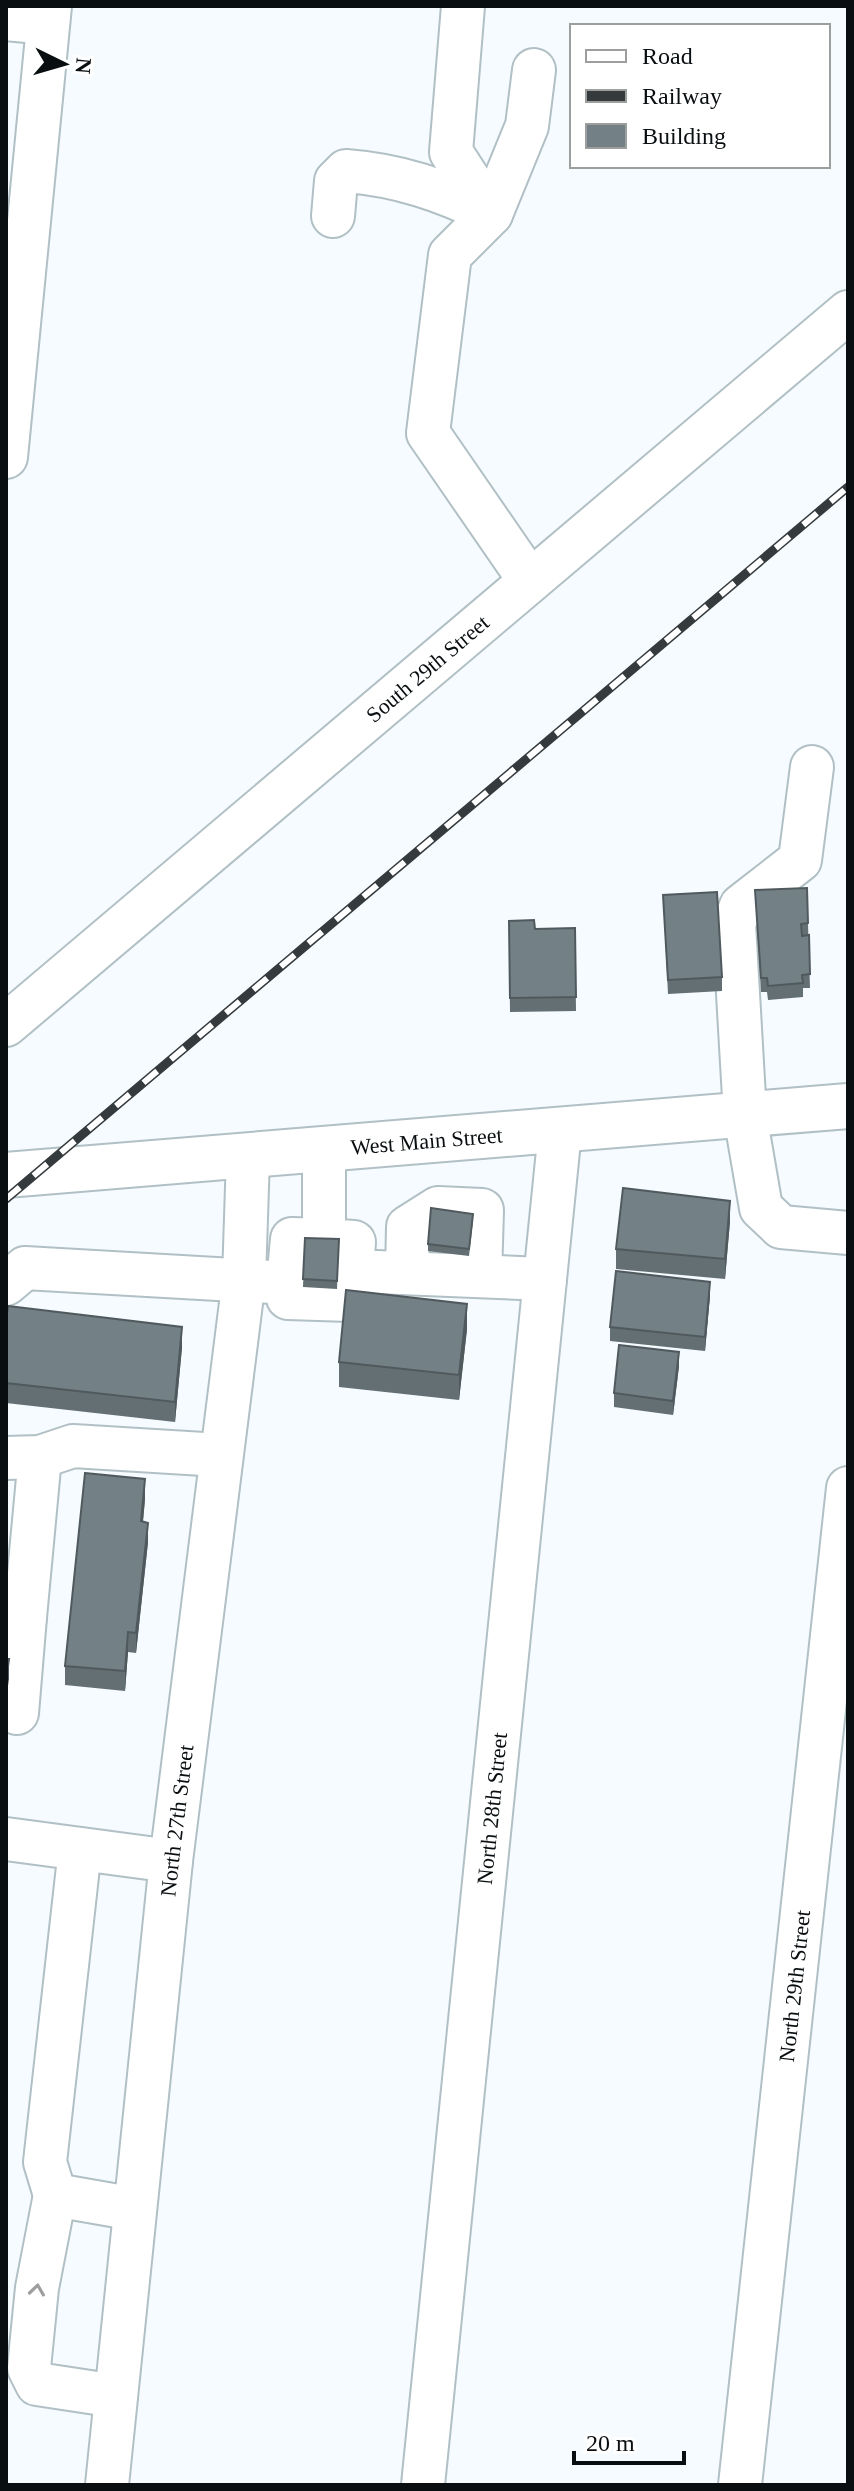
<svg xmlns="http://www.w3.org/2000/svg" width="854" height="2491" font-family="Georgia,serif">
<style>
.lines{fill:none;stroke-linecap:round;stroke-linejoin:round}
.minor-casing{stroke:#b1c0c5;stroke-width:46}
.major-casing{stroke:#b1c0c5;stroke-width:48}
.minor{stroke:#fff;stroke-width:42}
.major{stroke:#fff;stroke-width:44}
.rail-casing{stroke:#353a3d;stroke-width:9}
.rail{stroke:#fff;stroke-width:6;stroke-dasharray:18;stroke-linecap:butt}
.wall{fill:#636f73}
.shaded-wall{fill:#505a5e}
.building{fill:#738186;stroke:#505a5e;stroke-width:2}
.oneway{stroke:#9d9f9f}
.labels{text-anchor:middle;stroke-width:6;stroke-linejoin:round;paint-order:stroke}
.street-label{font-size:22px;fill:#090e10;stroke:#fff}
</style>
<rect width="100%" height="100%" fill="#f5fbfe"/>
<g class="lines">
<g class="minor-casing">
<g id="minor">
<polyline points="463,6 451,152 491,214"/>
<polyline points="6,19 48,23"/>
<path d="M333,216l3,-35 10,-10c53,4 96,19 144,42"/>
<polyline points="6,457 50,6"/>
<polyline points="530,581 428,433 450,255 491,214 527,126 534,70"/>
<polyline points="812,767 800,860 741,906 734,924 745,1115 761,1208 781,1227 848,1233"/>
<path id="s1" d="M6,1025l842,-713"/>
<polyline points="324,1152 324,1240 354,1242 352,1271 545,1279"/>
<polyline points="407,1273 408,1227 438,1208 482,1210 480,1276"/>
<polyline points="288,1283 288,1298 350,1300 352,1271"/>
<polyline points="6,1284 25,1268 288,1283 292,1239 324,1240"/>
<polyline points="6,1458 40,1457 73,1446 220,1455"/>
<polyline points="6,1616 25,1617 17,1713"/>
<polyline points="25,1617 40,1457"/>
<polyline points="6,1839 171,1861"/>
<polyline points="80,1849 45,2162 55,2195 135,2209"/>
<polyline points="55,2195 37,2288 29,2368 37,2384 116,2396"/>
<path id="s2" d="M107,2485l64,-624 73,-582 4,-123"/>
<path id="s3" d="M423,2485l137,-1354"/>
<path id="s4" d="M740,2485l108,-997"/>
</g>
</g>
<g class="major-casing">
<g id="major">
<path id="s5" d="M6,1175l842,-69"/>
</g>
</g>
<use href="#minor" class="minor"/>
<use href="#major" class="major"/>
<g class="rail-casing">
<polyline id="rail" points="6,1199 848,487"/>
</g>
<use href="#rail" class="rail"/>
</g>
<g class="wall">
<polygon points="755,890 808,923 810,988 803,988 803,997 768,1000 767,992 761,992"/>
<polygon points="663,895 722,977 722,991 668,994"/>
<polygon points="509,921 535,929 575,928 576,1011 510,1012"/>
<polygon points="473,1221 469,1256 428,1251 428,1244"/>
<polygon points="730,1221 725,1279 616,1269 616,1249"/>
<polygon points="305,1238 339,1239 337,1289 303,1287"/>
<polygon points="710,1296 705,1351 610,1341 610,1327"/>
<polygon points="6,1321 182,1347 175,1422 6,1403"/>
<polygon points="467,1329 459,1400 339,1387 339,1362"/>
<polygon points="679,1366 673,1415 614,1407 614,1393"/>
<polygon points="145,1499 143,1522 148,1542 136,1653 128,1652 125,1691 65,1685 65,1666"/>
</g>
<g class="shaded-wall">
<polygon points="730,1201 730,1221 725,1279 725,1259"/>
<polygon points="710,1282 710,1296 705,1351 705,1337"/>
<polygon points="467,1304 467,1329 459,1400 459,1375"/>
<polygon points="182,1327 182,1347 175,1422 175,1402"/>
<polygon points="679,1352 679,1366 673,1415 673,1401"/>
<polygon points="145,1479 145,1499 141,1541 141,1521"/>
<polygon points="148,1523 148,1542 136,1653 136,1633"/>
<polygon points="128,1632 128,1652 125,1691 125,1671"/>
<polygon points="9,1659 9,1679 6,1700 6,1681"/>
</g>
<g class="building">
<polygon points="807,888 808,923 801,924 802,936 809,935 810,974 802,975 803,983 768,986 767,978 761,978 755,890"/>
<polygon points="717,892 722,977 668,980 663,895"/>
<polygon points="534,920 535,929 575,928 576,997 510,998 509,921"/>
<polygon points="623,1188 730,1201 725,1259 616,1249"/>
<polygon points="431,1208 473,1214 469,1249 428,1244"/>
<polygon points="305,1238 339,1239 337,1281 303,1279"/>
<polygon points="616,1271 710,1282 705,1337 610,1327"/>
<polygon points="346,1290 467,1304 459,1375 339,1362"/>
<polygon points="8,1306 182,1327 175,1402 6,1383 6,1321"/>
<polygon points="619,1345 679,1352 673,1401 614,1393"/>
<polygon points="85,1473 145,1479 141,1521 148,1523 136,1633 128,1632 125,1671 65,1666"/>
<polygon points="6,1659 9,1659 6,1681"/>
</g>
<defs><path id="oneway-chevron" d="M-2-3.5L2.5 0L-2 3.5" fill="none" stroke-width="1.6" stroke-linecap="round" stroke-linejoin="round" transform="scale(2)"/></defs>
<use class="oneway" href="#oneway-chevron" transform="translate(37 2290) rotate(-82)"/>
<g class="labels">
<g class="street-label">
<text dy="8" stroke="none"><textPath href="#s1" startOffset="552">South 29th Street</textPath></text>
<text dy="8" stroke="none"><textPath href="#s5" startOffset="422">West Main Street</textPath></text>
<text dy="8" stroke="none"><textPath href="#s3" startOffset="680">North 28th Street</textPath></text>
<text dy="8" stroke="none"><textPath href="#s2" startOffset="668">North 27th Street</textPath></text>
<text dy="8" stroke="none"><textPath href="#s4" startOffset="502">North 29th Street</textPath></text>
</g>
</g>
<rect width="854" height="2491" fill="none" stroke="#090e10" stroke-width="16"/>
<rect x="570" y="24" width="260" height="144" fill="#ffffff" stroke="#9d9f9f" stroke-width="2"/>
<rect x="586" y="50" width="40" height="12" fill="#ffffff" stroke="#9d9f9f" stroke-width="2"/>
<text x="642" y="64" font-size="24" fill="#090e10">Road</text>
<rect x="586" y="90" width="40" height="12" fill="#353a3d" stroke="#9d9f9f" stroke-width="2"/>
<text x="642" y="104" font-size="24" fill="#090e10">Railway</text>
<rect x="586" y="124" width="40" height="24" fill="#738186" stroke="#9d9f9f" stroke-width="2"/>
<text x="642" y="144" font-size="24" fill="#090e10">Building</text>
<g transform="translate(64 64) rotate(95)" stroke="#ffffff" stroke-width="6" paint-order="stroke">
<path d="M0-6L14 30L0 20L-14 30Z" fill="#090e10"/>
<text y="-12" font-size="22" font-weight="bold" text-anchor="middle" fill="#090e10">N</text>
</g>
<path d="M574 2451v12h110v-12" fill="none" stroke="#090e10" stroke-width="4"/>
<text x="586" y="2451" font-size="24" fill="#090e10" stroke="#ffffff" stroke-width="6" paint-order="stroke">20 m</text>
</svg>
